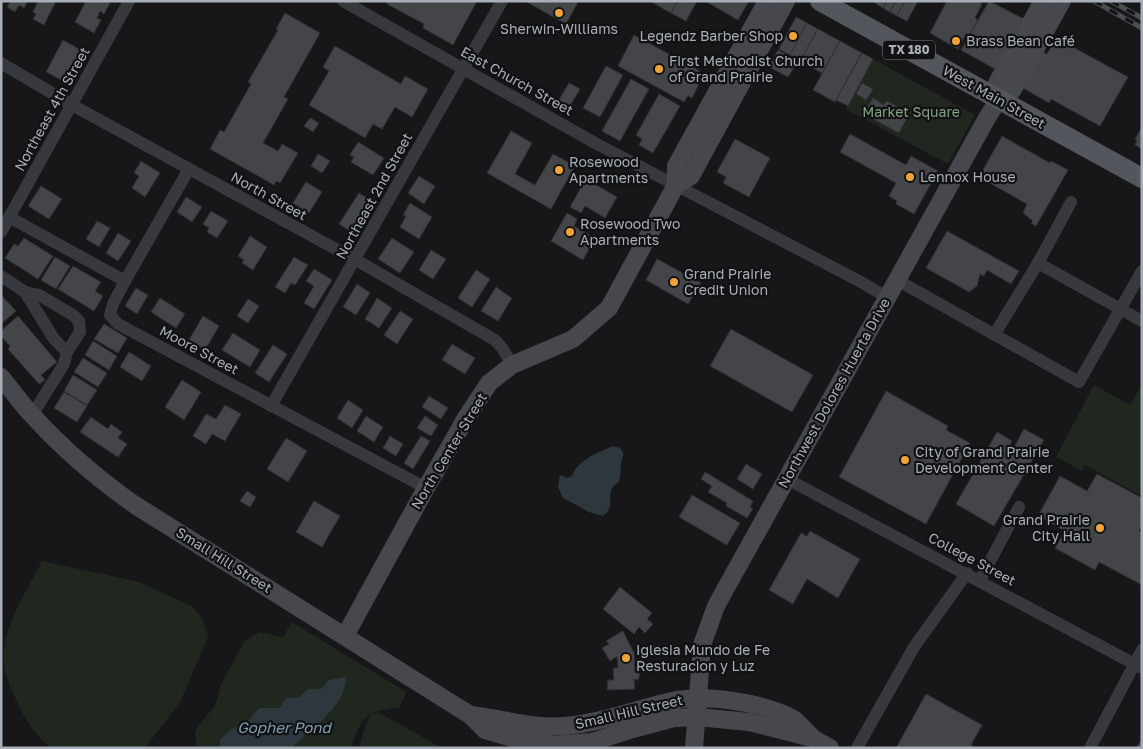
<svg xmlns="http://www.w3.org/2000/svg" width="1143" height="749" font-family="'Golos Text',sans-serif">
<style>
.green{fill:#1f271f}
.water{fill:#2d373d}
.building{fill:#434549;stroke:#313135}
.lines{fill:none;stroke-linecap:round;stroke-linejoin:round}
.street{stroke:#38393e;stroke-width:12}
.secondary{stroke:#46484e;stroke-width:18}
.primary{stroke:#54565d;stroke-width:20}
.rail-casing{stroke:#4b4d53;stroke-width:5}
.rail{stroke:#121214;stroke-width:3;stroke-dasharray:9;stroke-linecap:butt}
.poi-dot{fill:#eea43a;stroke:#121214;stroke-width:2}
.labels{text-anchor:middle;stroke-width:4.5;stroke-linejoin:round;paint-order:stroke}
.shield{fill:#121214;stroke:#7c8087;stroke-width:1}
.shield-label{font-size:12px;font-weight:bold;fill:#a9afb8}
.poi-label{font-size:14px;fill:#a9afb8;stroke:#121214;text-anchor:start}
.street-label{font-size:14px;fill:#a9afb8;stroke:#121214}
.park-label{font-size:14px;fill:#81a381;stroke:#121214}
.water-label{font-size:15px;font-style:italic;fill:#819fb2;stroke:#121214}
</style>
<rect width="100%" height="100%" fill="#171719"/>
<g class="green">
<polygon points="873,59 975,115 948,164 846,109"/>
<polygon points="1142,384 1142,496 1085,465 1082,471 1056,457 1094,385 1130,405"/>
<path d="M42,561l97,21 54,25 10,13 5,17 -28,65 -35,46h-94c-16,-12 -26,-29 -34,-46 -5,-12 -11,-24 -13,-37 -4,-35 23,-74 38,-104z"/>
<path d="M292,622l114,70 -6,15c-34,5 -38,7 -49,41h-154l-2,-16 3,-6 17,-20 6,-22 23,-42 15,-10 24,5z"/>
<polygon points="378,712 442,748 359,748 363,733 370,715"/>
</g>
<g class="water">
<path d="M613,446l7,2 4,6c-5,9 -2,18 -5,28 -11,6 -8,13 -9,24 -1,5 -4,7 -7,10l-14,-4 -26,-14 -5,-11 2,-12 8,3 4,-2c7,-17 25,-23 41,-30z"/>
<path d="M346,677c0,29 -35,52 -55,71h-72l1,-1v-8l12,-10 16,-8 11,-13h21l6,-10h12l10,-9h13l8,-9z"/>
</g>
<g class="building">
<polygon points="11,1 28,1 24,8 19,5 15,12 7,7"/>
<polygon points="38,1 56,1 44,25 33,19 36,14 33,12"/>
<polygon points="86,1 111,1 104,14 100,11 97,18 101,20 94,33 75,22"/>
<polygon points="388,1 477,1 453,45 423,28 424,24 387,4"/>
<polygon points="525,1 577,1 578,2 566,24"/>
<polygon points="650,1 678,1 671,13"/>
<polygon points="678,1 697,1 686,21 671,13"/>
<polygon points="705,1 749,1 738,20"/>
<polygon points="876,1 887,1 883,8 875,3"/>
<polygon points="887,1 896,1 890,12 883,8"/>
<polygon points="896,1 905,1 897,16 890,12"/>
<polygon points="905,1 918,1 907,21 897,16"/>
<polygon points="947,1 977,1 982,4 975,18 978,20 969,36 966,34 958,49 930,33"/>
<polygon points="989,1 1024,19 995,69 961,50"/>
<polygon points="285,13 320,33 284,97 288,99 263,143 278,151 282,144 298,153 280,183 276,181 274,185 210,149 220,130 224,132 251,84 248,82 278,30 276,29"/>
<polygon points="796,17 807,23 790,55 779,49"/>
<polygon points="807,23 818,29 800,61 790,55"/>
<polygon points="818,29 840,41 822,73 800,61"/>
<polygon points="634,35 700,71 696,78 701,80 692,98 688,96 684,102 618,66"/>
<polygon points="1056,38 1128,77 1100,126 1051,99 1049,103 1023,88 1043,52 1047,54"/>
<polygon points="63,40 84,52 67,83 46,72"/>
<polygon points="840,41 862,53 835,102 813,90"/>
<polygon points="335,46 401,84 405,76 428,89 412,117 395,107 382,129 373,124 365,138 309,105 329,71 323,67"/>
<polygon points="778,50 798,61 788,77 769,67"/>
<polygon points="862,53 873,59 848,106 836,100"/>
<polygon points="606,66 623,75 600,117 583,108"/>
<polygon points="631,79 649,89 620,141 602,131"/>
<polygon points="569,83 580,89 565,114 554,108"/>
<polygon points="862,83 873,89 866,100 856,94"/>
<polygon points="659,94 680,106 653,153 639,145 642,139 636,135"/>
<polygon points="873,98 884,105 886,101 893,104 899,108 896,112 907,118 899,133 864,114"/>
<polygon points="310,118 319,123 313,132 304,126"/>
<polygon points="1142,127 1142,149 1135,145 1137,140 1135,139"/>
<polygon points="511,131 532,143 515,174 535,185 553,154 575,166 551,209 487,173"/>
<polygon points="850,134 906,165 911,156 938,171 914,214 896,204 897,201 889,196 896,183 840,152"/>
<polygon points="1002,136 1050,163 1051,161 1068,170 1036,226 1031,223 1033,221 1023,213 1027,204 979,177"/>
<polygon points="735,139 770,158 749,197 723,183 726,177 717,172"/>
<polygon points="358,142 384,158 373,175 351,162 354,157 350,155"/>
<polygon points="318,154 330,161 322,173 311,166"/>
<polygon points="141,161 160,173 145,197 132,188 139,176 134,173"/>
<polygon points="419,176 435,186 424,204 408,193"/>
<polygon points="586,179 617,197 605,218 585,206 581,213 570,207"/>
<polygon points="306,182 322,192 309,213 293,203"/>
<polygon points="41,186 62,199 49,219 28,206"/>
<polygon points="359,193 373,202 353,233 339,224"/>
<polygon points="186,197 202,207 192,222 177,212"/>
<polygon points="410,203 432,217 419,239 400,227 406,216 403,215"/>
<polygon points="211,211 228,221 217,238 207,232 209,228 203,224"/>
<polygon points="567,213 577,219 574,226 595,238 583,260 551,241"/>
<polygon points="97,221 110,228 99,247 86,239"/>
<polygon points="947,231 1019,271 1011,284 987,270 984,276 980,274 977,286 969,292 926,268"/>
<polygon points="118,233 131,241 118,261 106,253"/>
<polygon points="250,236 267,247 253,270 242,263 244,260 238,256"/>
<polygon points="24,238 53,256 38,279 5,258 14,244 18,246"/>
<polygon points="392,238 414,252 400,273 378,259"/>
<polygon points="431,250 446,259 433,279 419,270"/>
<polygon points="55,257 70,266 56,289 41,280"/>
<polygon points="294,257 308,265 295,285 291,283 285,293 275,287"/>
<polygon points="657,259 701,283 688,304 646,280"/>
<polygon points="73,266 101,282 95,291 103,296 94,311 58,289"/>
<polygon points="314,269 332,280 314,309 304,303 314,286 306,281"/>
<polygon points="476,270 490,279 472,307 458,298"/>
<polygon points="357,284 370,293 356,315 343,307"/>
<polygon points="496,287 512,298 498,321 481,311"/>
<polygon points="136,288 148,295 137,314 125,306"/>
<polygon points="1,295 16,311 1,324"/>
<polygon points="160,298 185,314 176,328 151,312"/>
<polygon points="377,298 392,308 379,328 365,319"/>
<polygon points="248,299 259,306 248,323 237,316"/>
<polygon points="400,311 413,319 397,344 384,335"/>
<polygon points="18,316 57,362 41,375 45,380 39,384 8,349 10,346 1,336 1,331"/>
<polygon points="203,316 219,326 205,350 189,340"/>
<polygon points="104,324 127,338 118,353 94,339"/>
<polygon points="731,329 813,375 792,412 710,366"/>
<polygon points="233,333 260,350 250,367 222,350"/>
<polygon points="93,341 117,356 109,370 85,355"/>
<polygon points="452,344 475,358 465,374 442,360"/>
<polygon points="273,345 287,354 269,382 255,373"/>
<polygon points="129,352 151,366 142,381 120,367"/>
<polygon points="83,358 107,373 98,387 74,372"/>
<polygon points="73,375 97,390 87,405 64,391"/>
<polygon points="182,380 201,392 184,420 165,407"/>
<polygon points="886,391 948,426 946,430 970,443 926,524 839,477"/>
<polygon points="64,392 87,406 77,422 54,408"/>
<polygon points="429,396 448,408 441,419 422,407"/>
<polygon points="348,400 363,410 352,428 337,418"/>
<polygon points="225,405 241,414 225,441 212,434 206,444 193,436 206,414 216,419"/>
<polygon points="366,416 383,427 374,442 357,431"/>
<polygon points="425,416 438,425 431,436 417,428"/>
<polygon points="91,417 108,429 111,424 122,432 118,438 127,444 118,457 80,432"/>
<polygon points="1024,429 1044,440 994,526 956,504 997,432 1012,441 1009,447 1013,449"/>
<polygon points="390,436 403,444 396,456 383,448"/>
<polygon points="421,436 430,441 413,469 404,463"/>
<polygon points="286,438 307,451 288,482 267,469"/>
<polygon points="746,464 762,474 753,489 737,479"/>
<polygon points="705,472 753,501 750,507 753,509 747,518 726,506 727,503 708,492 712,486 701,479"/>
<polygon points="1097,474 1142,498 1142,506 1140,510 1142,511 1142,525 1139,531 1142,533 1142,585 1099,562 1095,570 1055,548 1065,531 1038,516 1060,476 1087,491"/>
<polygon points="247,491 256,497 250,507 240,501"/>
<polygon points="692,495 740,523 727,545 679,517"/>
<polygon points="314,501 340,516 322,547 296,532"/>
<polygon points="810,531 860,559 838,598 807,579 793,604 769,590 801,533 807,536"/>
<polygon points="620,587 652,613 647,619 653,624 645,633 639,627 634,634 603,609"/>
<polygon points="623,631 634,653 635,672 640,673 638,680 634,679 635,689 607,690 608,680 614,680 613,668 618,668 617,656 610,661 602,648 609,644 606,641"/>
<polygon points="926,694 982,725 971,745 976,748 896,748"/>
<polygon points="1142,739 1142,748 1136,748"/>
</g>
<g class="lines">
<g class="street">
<polyline points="343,1 595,143 861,282 887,297"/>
<polyline points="1,63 72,105 356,260 495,340 503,349 512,365"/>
<polyline points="189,169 125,281 113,304 110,315 118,324 426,488"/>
<polyline points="9,217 125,281"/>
<polyline points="1,232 129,1"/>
<polyline points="1038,263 1142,321"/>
<polyline points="1,276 25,292 54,339 67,352 64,364 32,415"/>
<polyline points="897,280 1079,382 1142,271"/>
<polyline points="25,292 39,295 73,315 79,321 80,332 67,352"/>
<polyline points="994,335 1038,263 1071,202"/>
<polyline points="271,406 502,1"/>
<path d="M787,479c118,62 236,126 355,189"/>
<polyline points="980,580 1019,507"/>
<polyline points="857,748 914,647 967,573"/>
<polyline points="1090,748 1142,650"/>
</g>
<g class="secondary">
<polyline points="999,99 997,83 1043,1"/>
<polyline points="676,185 691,176 786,1"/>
<path d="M1,377c11,13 20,27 32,39 31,34 65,63 102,89l335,210 15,15 35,10 34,5 38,-3 41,-13 41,-11 23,-1 52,5 63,16"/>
<polyline points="345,636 426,488 466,418 489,383 512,365 573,339 609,308 676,185 676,166 767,1"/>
<path d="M470,715c32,3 62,14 95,11 36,-3 72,-17 107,-25 34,-7 89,1 120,17 7,4 13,13 19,18 5,5 13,8 19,12"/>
<polyline points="694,748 702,645 716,606 987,118 999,99 1012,91 1062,1"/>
</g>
<polyline class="primary" points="820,1 1142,178"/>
<g class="rail-casing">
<g id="rail">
<polyline points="1094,1 1142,28"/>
<polyline points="1111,1 1142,18"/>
</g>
</g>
<use href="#rail" class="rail"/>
</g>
<g class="poi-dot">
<circle cx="559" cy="13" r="5"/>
<circle cx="793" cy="36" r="5"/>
<circle cx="956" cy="41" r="5"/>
<circle cx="659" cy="69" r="5"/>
<circle cx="559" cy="170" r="5"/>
<circle cx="910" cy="177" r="5"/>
<circle cx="570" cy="232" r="5"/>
<circle cx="674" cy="282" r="5"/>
<circle cx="905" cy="460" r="5"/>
<circle cx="1100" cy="528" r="5"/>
<circle cx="626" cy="658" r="5"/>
</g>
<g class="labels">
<rect class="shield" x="883" y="40.5" width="52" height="19" rx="4"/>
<g class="shield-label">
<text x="909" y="54">TX 180</text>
</g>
<g class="poi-label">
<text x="559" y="34" text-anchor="middle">Sherwin-Williams</text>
<text x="783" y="41" text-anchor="end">Legendz Barber Shop</text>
<text x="966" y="46">Brass Bean Café</text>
<text x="669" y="66">First Methodist Church<tspan x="669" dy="16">of Grand Prairie</tspan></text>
<text x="569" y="167">Rosewood<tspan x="569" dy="16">Apartments</tspan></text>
<text x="920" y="182">Lennox House</text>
<text x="580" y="229">Rosewood Two<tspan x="580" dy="16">Apartments</tspan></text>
<text x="684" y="279">Grand Prairie<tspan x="684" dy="16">Credit Union</tspan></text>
<text x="915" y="457">City of Grand Prairie<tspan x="915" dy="16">Development Center</tspan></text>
<text x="1090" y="525" text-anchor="end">Grand Prairie<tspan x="1090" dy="16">City Hall</tspan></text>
<text x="636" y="655">Iglesia Mundo de Fe<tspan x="636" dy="16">Resturacion y Luz</tspan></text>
</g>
<g class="street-label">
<text transform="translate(517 81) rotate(29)" y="5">East Church Street</text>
<text transform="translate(994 97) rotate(29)" y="5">West Main Street</text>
<text transform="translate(52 109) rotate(-61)" y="5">Northeast 4th Street</text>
<text transform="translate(269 196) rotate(29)" y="5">North Street</text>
<text transform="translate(374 196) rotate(-61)" y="5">Northeast 2nd Street</text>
<text transform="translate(199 350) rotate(28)" y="5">Moore Street</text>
<text transform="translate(834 393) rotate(-61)" y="5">Northwest Dolores Huerta Drive</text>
<text transform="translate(449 451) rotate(-59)" y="5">North Center Street</text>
<text transform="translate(972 559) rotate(28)" y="5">College Street</text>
<text transform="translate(224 560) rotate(32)" y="5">Small Hill Street</text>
<text transform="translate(629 712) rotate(-13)" y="5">Small Hill Street</text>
</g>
<g class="park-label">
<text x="911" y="117">Market Square</text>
</g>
<g class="water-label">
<text x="284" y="733">Gopher Pond</text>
</g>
</g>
<rect width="1143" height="749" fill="none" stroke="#a9afb8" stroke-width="5"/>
</svg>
